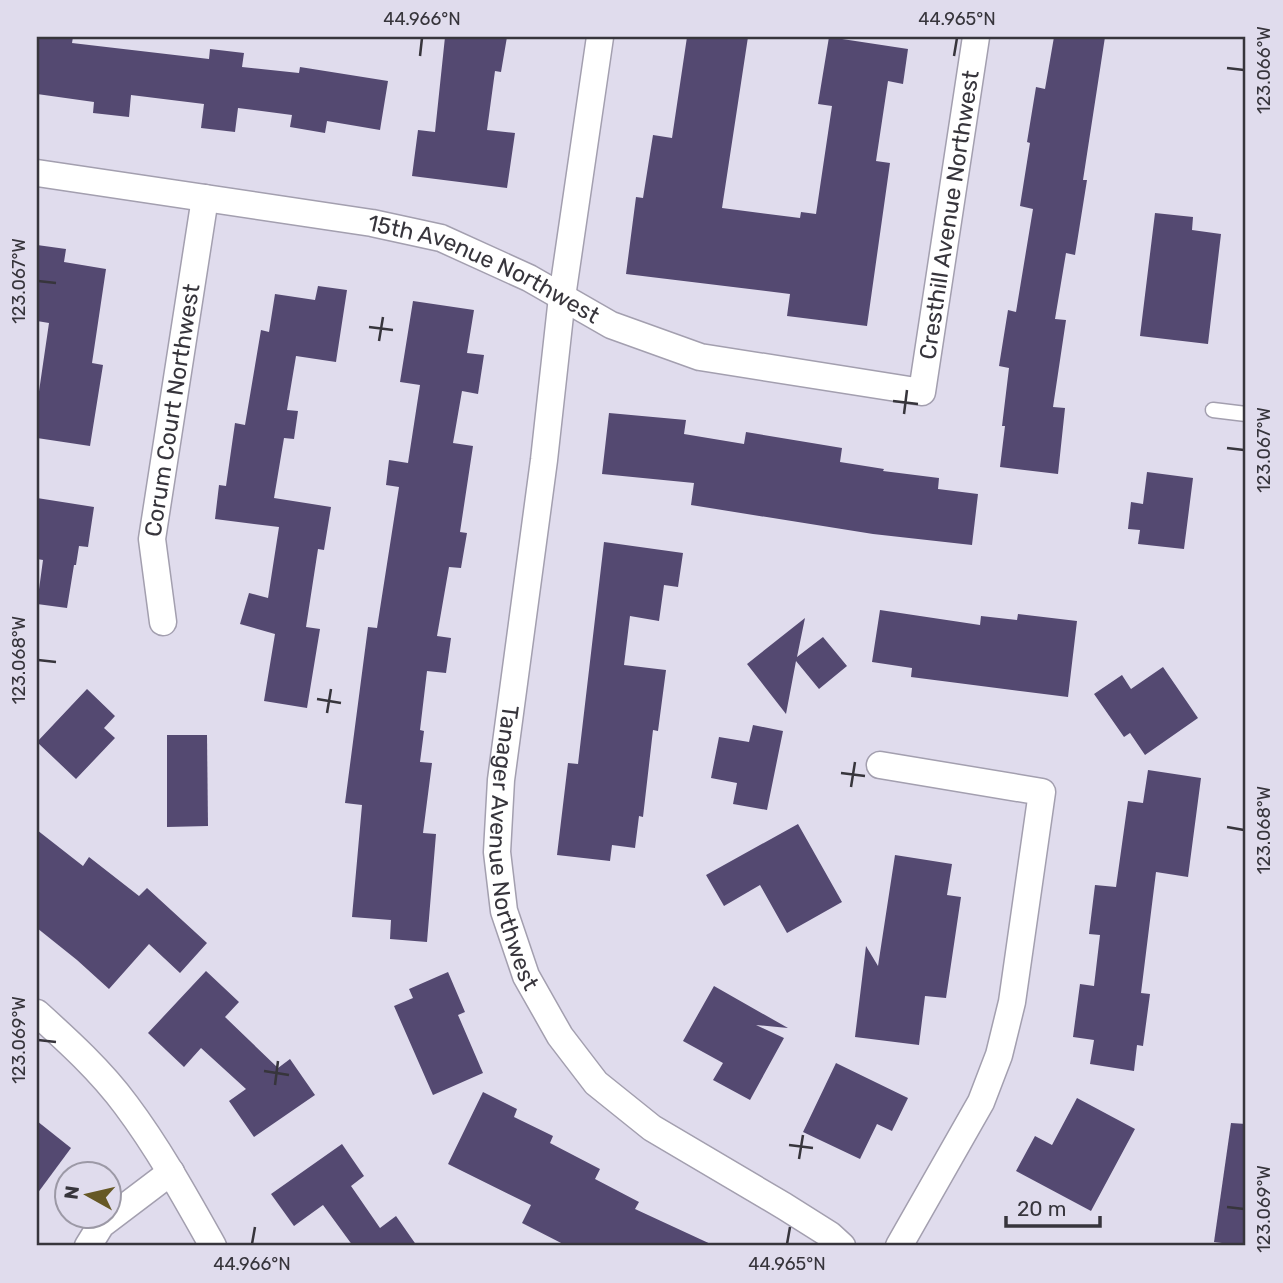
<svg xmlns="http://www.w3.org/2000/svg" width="1283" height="1283" font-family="Rubik,sans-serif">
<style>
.building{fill:#544971}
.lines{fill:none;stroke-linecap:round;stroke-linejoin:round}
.lane-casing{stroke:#a39faf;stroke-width:17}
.street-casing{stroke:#a39faf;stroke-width:29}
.lane{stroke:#fff;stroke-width:14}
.street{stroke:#fff;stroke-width:26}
.ticks{fill:none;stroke:#37353c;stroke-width:2.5}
.labels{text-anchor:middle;stroke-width:7;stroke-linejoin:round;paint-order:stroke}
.street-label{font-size:23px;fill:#37353c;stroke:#e0dced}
.neatline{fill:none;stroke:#37353c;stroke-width:2.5}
.ticks-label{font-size:18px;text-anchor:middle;fill:#37353c}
</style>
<rect width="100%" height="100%" fill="#e0dced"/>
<g class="building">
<polygon points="37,37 73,37 72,43 209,59 210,49 244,53 242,67 299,73 300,67 388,81 380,130 327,121 325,133 290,127 292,115 238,108 235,132 201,128 204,104 131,95 129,117 93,113 94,102 37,94"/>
<polygon points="445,37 507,37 501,72 495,71 487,130 515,133 507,188 412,176 418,130 435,132"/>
<polygon points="687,37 748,37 722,208 800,218 801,212 816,214 832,106 818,104 829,37 908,49 903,84 888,81 876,161 890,163 867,326 787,316 790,294 626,274 636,197 643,198 653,135 672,138"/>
<polygon points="1054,37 1105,37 1083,180 1087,180 1075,255 1066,253 1055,319 1066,320 1053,407 1065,408 1058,474 1000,467 1005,426 1002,426 1009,368 999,366 1008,310 1016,312 1033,209 1020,206 1030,143 1027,142 1036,87 1045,89"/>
<polygon points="1155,213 1193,217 1192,230 1221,234 1208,344 1140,336"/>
<polygon points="37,245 66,249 64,262 106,269 92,363 103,365 90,446 37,438 37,405 49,323 37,321"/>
<polygon points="318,286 347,290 336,362 296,356 287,410 298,411 294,439 284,438 274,498 331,507 324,550 318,549 306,627 320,629 307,708 264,701 275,634 240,624 249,593 268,598 279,527 215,519 219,485 226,486 235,423 245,425 261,330 269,332 275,294 315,300"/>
<polygon points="413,301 474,310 467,353 484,355 478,394 462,391 453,443 473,446 460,532 467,533 461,568 449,567 437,636 451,638 446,673 427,671 420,730 424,731 420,762 432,763 423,833 436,834 427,942 390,939 391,920 352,917 362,805 345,803 368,627 377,628 399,487 386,485 389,460 408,463 420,385 400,382"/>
<polygon points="609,413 686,420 684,434 744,444 746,432 842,448 840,462 884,469 883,471 939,478 938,489 978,494 972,545 873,534 691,505 694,483 602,474"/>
<polygon points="1147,472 1193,478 1184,549 1138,544 1140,530 1128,529 1131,502 1143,504"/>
<polygon points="37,498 94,507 88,547 79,546 76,565 74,565 67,608 37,604 43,560 37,559"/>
<polygon points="604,542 683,553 678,587 664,585 659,621 630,616 624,665 666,670 658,731 653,730 643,817 639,816 635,848 612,845 610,861 557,855 568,763 578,764"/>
<polygon points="880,610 980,625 981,616 1017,620 1018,614 1077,621 1068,697 911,677 912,668 872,662"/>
<polygon points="805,618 797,657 823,637 847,666 819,689 796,661 786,714 747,664"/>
<polygon points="1163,667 1198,718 1145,755 1130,733 1124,737 1094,694 1122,675 1131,689"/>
<polygon points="87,689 115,716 104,728 115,738 76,779 37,742"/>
<polygon points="753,725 783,731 767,810 733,804 737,783 711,778 719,737 749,742"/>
<polygon points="167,735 207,735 208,826 167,827"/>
<polygon points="1148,770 1201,778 1188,877 1156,872 1141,993 1150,994 1143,1046 1137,1045 1134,1071 1090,1064 1094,1040 1073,1037 1080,984 1094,986 1100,935 1089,934 1095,885 1116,887 1128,801 1143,803"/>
<polygon points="798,824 842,902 787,933 760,885 724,906 706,875"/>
<polygon points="37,830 83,866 89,857 139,896 147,888 207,943 180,973 149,944 109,989 77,960 37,928"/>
<polygon points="895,855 952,864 947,895 961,897 946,998 925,996 919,1045 855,1037 866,946 878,966"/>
<polygon points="206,971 239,1002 225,1017 278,1068 290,1059 315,1095 254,1137 229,1101 246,1089 201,1048 184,1067 148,1033"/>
<polygon points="448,972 465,1012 458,1015 483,1073 433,1095 394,1006 413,998 409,989"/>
<polygon points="714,986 788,1028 756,1025 784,1038 750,1100 713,1080 723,1063 683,1041"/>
<polygon points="836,1063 908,1098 892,1131 877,1124 860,1159 803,1132"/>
<polygon points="483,1092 517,1109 514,1117 553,1136 550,1143 600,1169 595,1179 639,1202 635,1209 715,1246 567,1246 522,1223 531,1205 448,1164"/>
<polygon points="1077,1098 1135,1129 1091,1211 1016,1171 1035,1136 1052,1145"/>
<polygon points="37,1121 71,1148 37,1194"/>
<polygon points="1231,1123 1246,1124 1246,1246 1214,1242"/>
<polygon points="342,1144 364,1176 351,1186 380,1228 396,1216 417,1246 353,1246 323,1205 294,1226 271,1194"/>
</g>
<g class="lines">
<g class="lane-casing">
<polyline id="lane" points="1213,410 1246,414"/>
</g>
<g class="street-casing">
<g id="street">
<path id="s1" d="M600,37l-38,260 -18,163 -43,320 -4,72 7,59 22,65 34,60 36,47 56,45 132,78 46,29 12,11"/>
<path id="s2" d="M37,173l335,50 69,15 88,40 82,47 89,32 222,35 54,-355"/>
<path id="s3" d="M163,622l-11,-83 53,-341"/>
<polyline points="880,765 1042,792 1012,1002 999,1055 981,1102 899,1246"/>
<path d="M37,1013c31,28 64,58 89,92 33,44 60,93 87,141"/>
<polyline points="88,1246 101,1225 171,1172"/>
</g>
</g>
<use href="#lane" class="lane"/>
<use href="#street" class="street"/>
</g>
<path class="ticks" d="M420,56l2,-18M954,56l3,-18M1227,68l17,2M38,281l18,2M369,327l24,3M379,341l4,-24M893,401l25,3M904,414l3,-24M1227,448l17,2M38,660l18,2M317,699l24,4M327,713l4,-24M841,773l24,3M851,787l4,-25M1227,827l17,3M38,1040l18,2M264,1071l25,4M275,1085l3,-24M789,1145l24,3M799,1159l4,-24M1227,1207l17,2M252,1244l3,-17M787,1244l3,-17"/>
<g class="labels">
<g class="street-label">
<text dy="8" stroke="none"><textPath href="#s2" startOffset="1099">Cresthill Avenue Northwest</textPath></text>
<text dy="8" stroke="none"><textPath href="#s2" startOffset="460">15th Avenue Northwest</textPath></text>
<text dy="8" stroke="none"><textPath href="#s3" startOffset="214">Corum Court Northwest</textPath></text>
<text dy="8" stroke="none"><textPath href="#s1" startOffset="819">Tanager Avenue Northwest</textPath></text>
</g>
</g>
<rect width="1283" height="1283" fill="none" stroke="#e0dced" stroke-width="77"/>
<g transform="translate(88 1195) rotate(278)"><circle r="33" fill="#e0dced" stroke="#9c99a6" stroke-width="2"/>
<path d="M0-5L12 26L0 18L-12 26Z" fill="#665825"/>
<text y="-10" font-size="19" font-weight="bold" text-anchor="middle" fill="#37353c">N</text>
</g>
<path d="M1006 1216v10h94v-10" fill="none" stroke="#37353c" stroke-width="3.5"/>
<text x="1017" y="1216" font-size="21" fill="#37353c" stroke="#e0dced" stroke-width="5" paint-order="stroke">20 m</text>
<rect x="38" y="38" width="1206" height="1206" class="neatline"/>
<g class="ticks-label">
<text x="422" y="25">44.966°N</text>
<text x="957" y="25">44.965°N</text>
<text transform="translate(1264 70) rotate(-90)" y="6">123.066°W</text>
<text transform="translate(19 281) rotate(-90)" y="6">123.067°W</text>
<text transform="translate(1264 450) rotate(-90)" y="6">123.067°W</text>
<text transform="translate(19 660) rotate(-90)" y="6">123.068°W</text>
<text transform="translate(1264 830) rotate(-90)" y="6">123.068°W</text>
<text transform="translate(19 1040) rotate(-90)" y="6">123.069°W</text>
<text transform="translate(1264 1209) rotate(-90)" y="6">123.069°W</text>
<text x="252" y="1270">44.966°N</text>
<text x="787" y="1270">44.965°N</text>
</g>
</svg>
